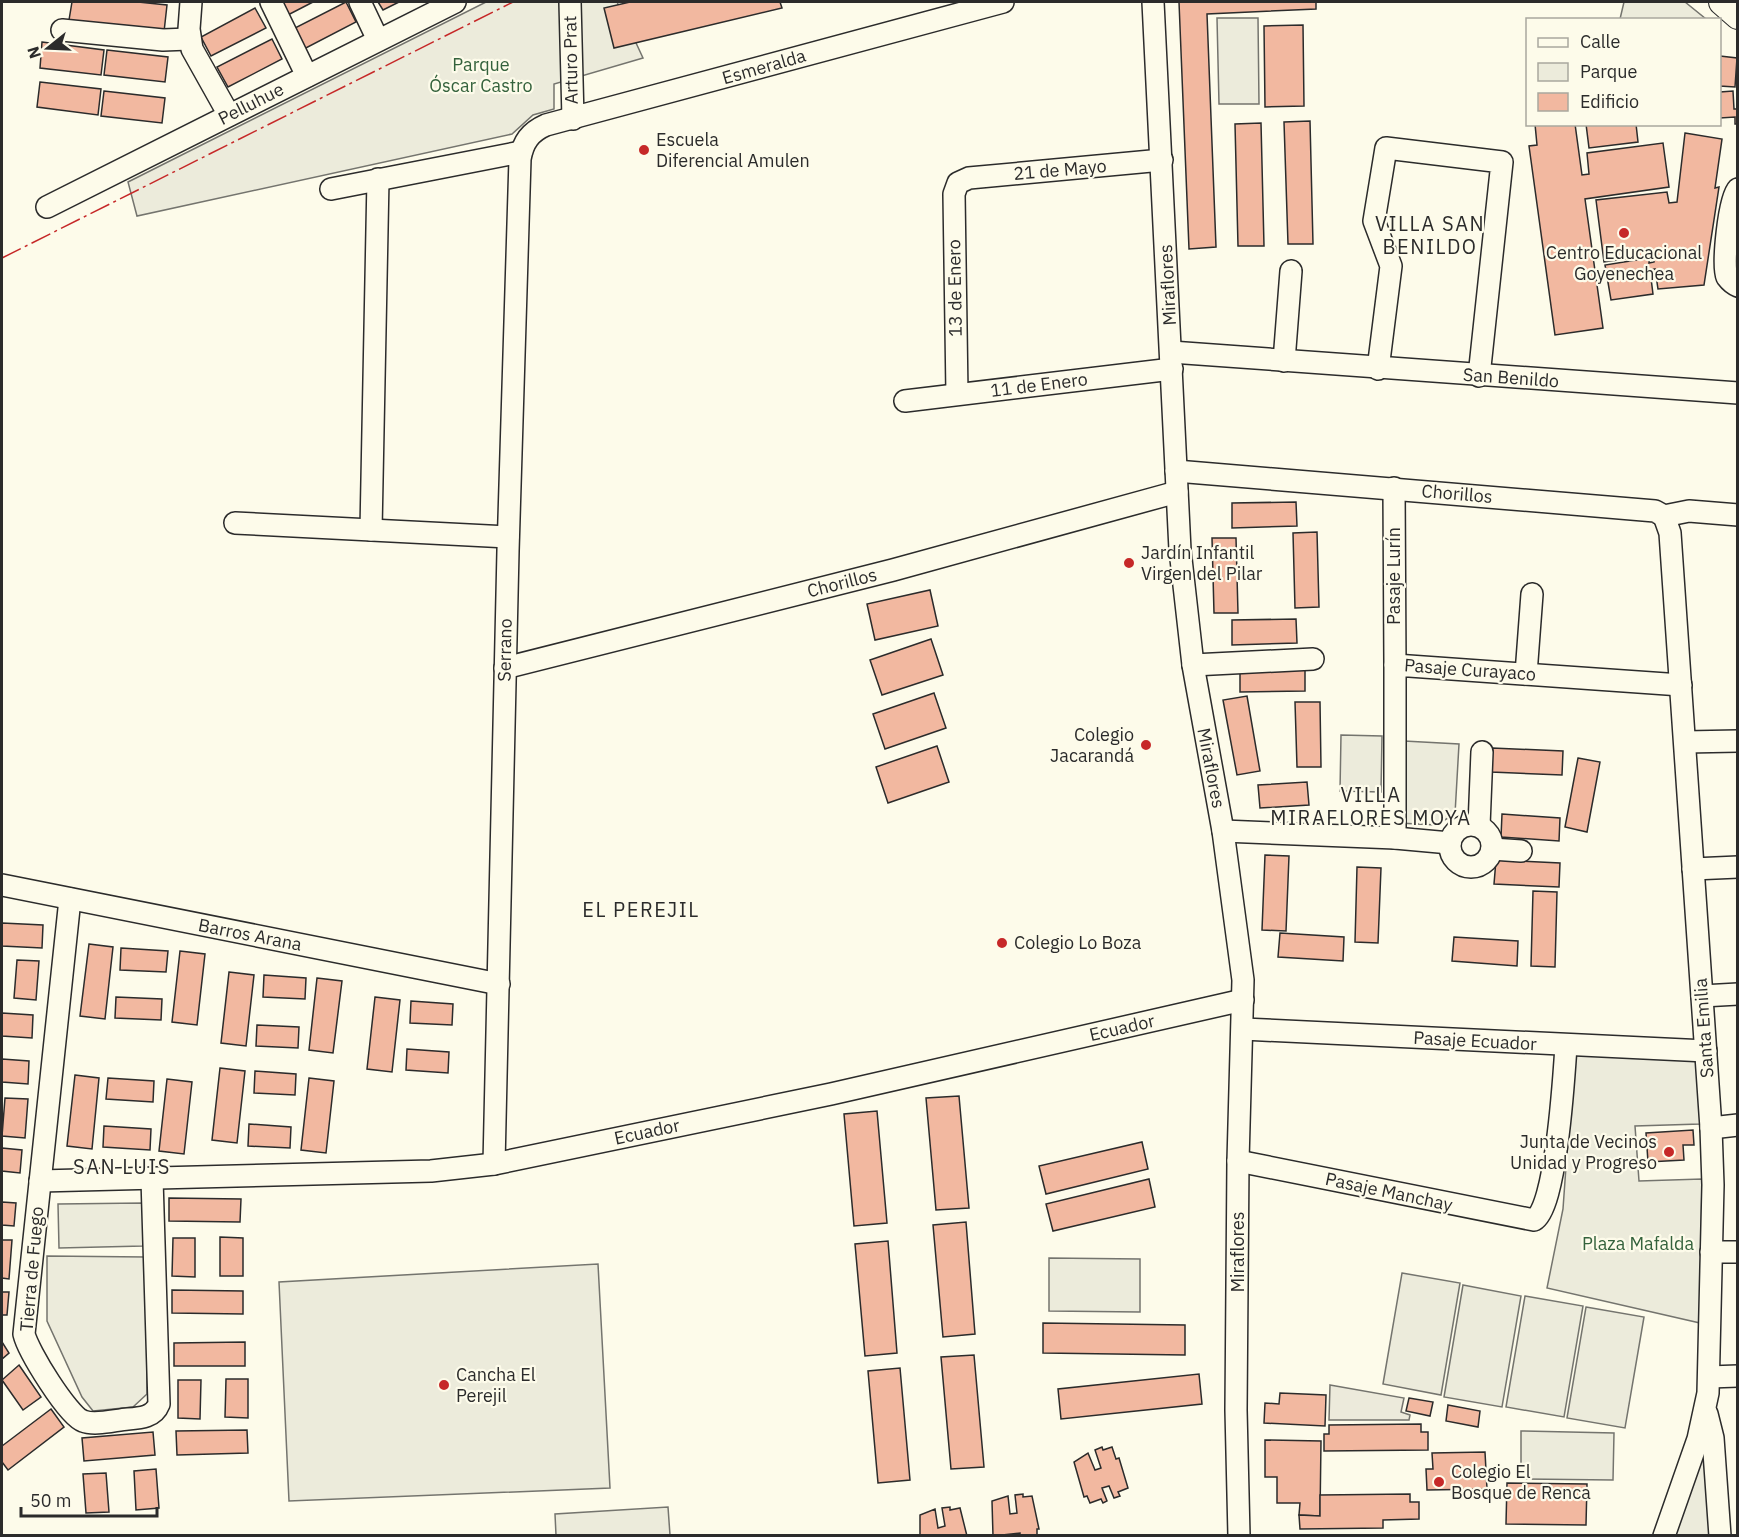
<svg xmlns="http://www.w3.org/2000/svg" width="1739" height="1537" font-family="'IBM Plex Sans',sans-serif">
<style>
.green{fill:#ecebdb;stroke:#74746e;stroke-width:1.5}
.parking{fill:#eceadb;stroke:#74746e;stroke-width:1.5}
.building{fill:#f2b8a0;stroke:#2b2b2b;stroke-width:1.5}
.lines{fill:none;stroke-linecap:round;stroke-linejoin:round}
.minor-casing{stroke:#2b2b2b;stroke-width:24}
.major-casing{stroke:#2b2b2b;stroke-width:28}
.minor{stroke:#fdfbea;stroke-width:21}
.major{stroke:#fdfbea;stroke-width:26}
.power{stroke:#c62828;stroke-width:1.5;stroke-dasharray:21 4.5 3 4.5;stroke-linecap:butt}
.poi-dot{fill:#c62828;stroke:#fdfbea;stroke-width:2}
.labels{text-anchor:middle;stroke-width:4.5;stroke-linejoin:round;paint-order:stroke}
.street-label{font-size:18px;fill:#2b2b2b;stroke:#fdfbea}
.park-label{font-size:18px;fill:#34623c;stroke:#fdfbea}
.poi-label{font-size:18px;fill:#2b2b2b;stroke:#fdfbea;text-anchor:start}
.neighbourhood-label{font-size:20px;letter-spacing:1.5px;fill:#2b2b2b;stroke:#fdfbea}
</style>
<rect width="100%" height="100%" fill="#fdfbea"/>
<g class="green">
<polygon points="486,2 617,2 643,58 554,84 554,109 533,115 512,134 137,216 128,182"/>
<polygon points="1624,2 1685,2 1706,19 1620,19"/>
<polygon points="1217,18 1258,18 1259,104 1219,104"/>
<polygon points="1341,735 1382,736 1381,792 1340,791"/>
<polygon points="1404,741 1459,744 1455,814 1436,825 1399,823"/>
<polygon points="1574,1054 1697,1061 1700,1124 1635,1126 1639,1181 1702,1179 1700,1323 1547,1288 1563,1209"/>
<polygon points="143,1203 143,1246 59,1248 58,1204"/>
<polygon points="47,1256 146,1257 147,1394 133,1407 93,1411 82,1397 47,1321"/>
<polygon points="1049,1258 1140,1259 1140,1312 1049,1311"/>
<polygon points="598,1264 610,1488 289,1501 279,1282"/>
<polygon points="1402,1273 1460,1283 1441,1395 1383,1384"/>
<polygon points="1463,1285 1521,1296 1502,1407 1444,1397"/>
<polygon points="1525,1296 1583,1306 1564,1417 1506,1407"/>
<polygon points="1586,1307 1644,1317 1625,1428 1567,1418"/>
<polygon points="1521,1431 1614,1433 1613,1480 1521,1479"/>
<polygon points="1710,1438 1718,1535 1673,1535"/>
<polygon points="668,1507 670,1535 556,1535 555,1514"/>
</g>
<polygon class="parking" points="1330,1385 1404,1398 1401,1412 1410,1415 1409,1420 1329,1420"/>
<g class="building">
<polygon points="72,2 138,2 167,5 164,32 69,20"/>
<polygon points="278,2 313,2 286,16"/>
<polygon points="346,2 356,22 302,50 291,30"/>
<polygon points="378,2 399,2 383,10"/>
<polygon points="630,2 780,2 782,8 614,48 604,8"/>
<polygon points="1179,2 1316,2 1316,9 1207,14 1216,247 1189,249"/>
<polygon points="255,8 266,28 211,56 201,37"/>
<polygon points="1303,25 1304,106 1265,107 1264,26"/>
<polygon points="272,39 282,59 228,87 217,67"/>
<polygon points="42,42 104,50 101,75 40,68"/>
<polygon points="107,50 168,57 165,82 104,75"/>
<polygon points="1720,56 1737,58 1735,87 1720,86"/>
<polygon points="40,82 101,89 98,115 37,107"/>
<polygon points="104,91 165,98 162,123 101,116"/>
<polygon points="1733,91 1734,109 1738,109 1738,124 1735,124 1735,117 1720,118 1720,92"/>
<polygon points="1310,121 1313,244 1288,244 1284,122"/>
<polygon points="1261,123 1264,246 1238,246 1235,124"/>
<polygon points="1535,124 1575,124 1582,175 1589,174 1587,153 1663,143 1669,187 1585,199 1603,328 1555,335 1529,146 1537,145"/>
<polygon points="1586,124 1636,124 1638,142 1589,148"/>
<polygon points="1685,133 1722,139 1715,188 1719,187 1704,285 1658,289 1655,269 1650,270 1653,294 1611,300 1605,265 1649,258 1649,263 1654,262 1653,255 1604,262 1596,200 1667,192 1669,203 1677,202"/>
<polygon points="1296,502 1297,526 1232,528 1232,503"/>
<polygon points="1317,532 1319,607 1295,608 1293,533"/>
<polygon points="1212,538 1236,538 1238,613 1214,613"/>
<polygon points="930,590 938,626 875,640 867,604"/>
<polygon points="1296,619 1297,643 1232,645 1232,620"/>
<polygon points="931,639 943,675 882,695 870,660"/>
<polygon points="1305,666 1305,691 1240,692 1240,668"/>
<polygon points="934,693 946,728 885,749 873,714"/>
<polygon points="1247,696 1260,771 1237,775 1223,700"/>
<polygon points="1295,702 1320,702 1321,767 1297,767"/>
<polygon points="937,746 949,782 888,803 876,767"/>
<polygon points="1492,748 1563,751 1562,775 1491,772"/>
<polygon points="1578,758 1600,762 1587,832 1565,827"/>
<polygon points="1307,782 1309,805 1260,808 1258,785"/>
<polygon points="1502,814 1560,818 1559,841 1501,837"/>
<polygon points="1265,855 1289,856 1286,931 1262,930"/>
<polygon points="1496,860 1560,863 1559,887 1494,884"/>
<polygon points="1357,867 1381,868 1378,943 1355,942"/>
<polygon points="1533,891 1557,892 1555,967 1531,966"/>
<polygon points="2,923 43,925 42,948 2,946"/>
<polygon points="1280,933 1344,937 1343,961 1278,957"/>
<polygon points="1454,937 1518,941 1517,966 1452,961"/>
<polygon points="89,944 113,947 105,1019 80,1016"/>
<polygon points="121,948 168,951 166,972 120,970"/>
<polygon points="180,951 205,954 197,1025 172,1022"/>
<polygon points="17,960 39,961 36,1000 14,998"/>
<polygon points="229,972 254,975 246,1046 221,1043"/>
<polygon points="264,975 306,978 305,999 263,997"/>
<polygon points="317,978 342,981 333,1053 309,1050"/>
<polygon points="116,997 162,999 161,1020 115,1018"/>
<polygon points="375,997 400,1000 392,1072 367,1069"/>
<polygon points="411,1001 453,1004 452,1025 410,1023"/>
<polygon points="2,1013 33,1015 32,1038 2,1036"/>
<polygon points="257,1025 299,1027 298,1048 256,1046"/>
<polygon points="407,1049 449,1052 448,1073 406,1070"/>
<polygon points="2,1059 29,1061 28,1084 2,1082"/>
<polygon points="220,1068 245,1071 237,1143 212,1140"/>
<polygon points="255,1071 296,1074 295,1095 254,1093"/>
<polygon points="75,1075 99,1078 92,1149 67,1146"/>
<polygon points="108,1078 154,1081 153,1102 106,1099"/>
<polygon points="309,1078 334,1081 326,1153 301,1150"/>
<polygon points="167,1079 192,1082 184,1154 159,1151"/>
<polygon points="959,1096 969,1208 936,1210 926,1098"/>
<polygon points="5,1098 28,1099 25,1138 2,1136"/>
<polygon points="877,1111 887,1223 854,1226 844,1114"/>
<polygon points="249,1124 291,1127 290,1148 248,1146"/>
<polygon points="104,1126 151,1129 150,1150 103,1147"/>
<polygon points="1693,1130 1694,1145 1683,1145 1684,1160 1648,1162 1646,1133"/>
<polygon points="1142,1142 1148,1169 1046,1194 1039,1166"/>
<polygon points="2,1148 22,1150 20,1173 2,1171"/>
<polygon points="1149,1179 1155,1207 1053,1231 1046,1204"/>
<polygon points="169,1198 241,1199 240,1222 169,1221"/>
<polygon points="2,1202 16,1203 14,1226 2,1225"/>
<polygon points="966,1222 975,1334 943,1337 933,1225"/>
<polygon points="220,1237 243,1238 243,1276 220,1276"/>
<polygon points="173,1238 195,1238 195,1277 172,1276"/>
<polygon points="2,1240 12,1240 9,1279 2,1278"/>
<polygon points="888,1241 897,1353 865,1356 855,1244"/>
<polygon points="172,1290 243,1291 243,1314 172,1313"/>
<polygon points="2,1292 9,1292 7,1315 2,1315"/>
<polygon points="1043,1323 1185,1325 1185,1355 1043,1353"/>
<polygon points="2,1342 9,1353 2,1359"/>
<polygon points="245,1342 245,1366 174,1366 174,1343"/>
<polygon points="974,1355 984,1467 951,1469 941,1357"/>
<polygon points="19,1365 41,1397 23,1410 2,1380"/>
<polygon points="900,1368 910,1480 878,1483 868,1371"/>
<polygon points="1199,1374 1202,1404 1061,1419 1058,1389"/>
<polygon points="226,1379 248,1379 248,1418 225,1417"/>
<polygon points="178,1380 201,1380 200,1419 178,1418"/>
<polygon points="1280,1393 1326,1395 1325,1426 1264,1423 1265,1403 1279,1404"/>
<polygon points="1409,1398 1433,1402 1430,1416 1406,1411"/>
<polygon points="1448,1405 1480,1411 1478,1427 1446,1421"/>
<polygon points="51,1409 64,1427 8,1470 2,1462 2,1446"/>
<polygon points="1421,1424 1421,1432 1428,1432 1428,1450 1324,1451 1324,1434 1329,1434 1329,1425"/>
<polygon points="247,1430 248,1453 177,1455 176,1431"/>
<polygon points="153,1432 155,1455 84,1461 82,1438"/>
<polygon points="1265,1440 1321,1441 1320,1516 1299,1515 1300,1503 1277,1503 1277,1477 1265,1477"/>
<polygon points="1102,1447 1103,1450 1112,1447 1116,1459 1119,1458 1128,1488 1118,1492 1120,1496 1114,1498 1109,1486 1102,1488 1107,1501 1103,1503 1101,1499 1090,1503 1087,1496 1084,1497 1074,1462 1088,1453 1095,1470 1101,1468 1095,1450"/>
<polygon points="1485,1452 1487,1489 1427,1490 1426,1469 1433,1469 1432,1453"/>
<polygon points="156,1469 159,1508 136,1510 134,1471"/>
<polygon points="106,1473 109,1512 86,1513 83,1474"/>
<polygon points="1507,1483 1587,1484 1586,1525 1506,1524"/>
<polygon points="1023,1494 1023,1497 1032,1496 1039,1529 1037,1529 1037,1536 1020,1536 1020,1533 993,1536 992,1501 1008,1496 1010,1514 1017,1513 1015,1495"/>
<polygon points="1410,1494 1410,1502 1419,1502 1419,1519 1383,1520 1383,1528 1300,1529 1299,1515 1320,1516 1320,1495"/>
<polygon points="950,1507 950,1510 960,1508 967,1536 920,1536 920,1515 935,1509 938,1528 945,1526 942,1508"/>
</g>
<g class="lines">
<g class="minor-casing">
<g id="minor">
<polyline points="191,2 189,29 192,49 229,115"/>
<polyline points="271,2 307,76"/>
<polyline points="360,2 378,40"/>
<polyline points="570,2 573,119"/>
<polyline points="1153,2 1180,550 1193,665 1223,831 1243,980 1238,1161 1236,1410 1239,1536"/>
<polyline points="62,30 163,40 189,39"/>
<polyline points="331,189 521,152"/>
<path d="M1738,189c-9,9 -16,76 -11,88 3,4 6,7 11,9"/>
<polyline points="47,207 455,2"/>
<polyline points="1171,352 1738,393"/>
<polyline points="1284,361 1291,271"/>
<polyline points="1378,369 1391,266 1374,221 1386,148 1502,162 1479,376"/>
<polyline points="957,394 954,194 958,183 969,178 1162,160"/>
<polyline points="905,401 1172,369"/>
<polyline points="1176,471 1655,511 1664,516 1689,511 1738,515"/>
<polyline points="1394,488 1395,665"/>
<polyline points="235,523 508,537"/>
<polyline points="371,530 378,179"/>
<polyline points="1193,665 1313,659"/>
<polyline points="505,668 893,570 1177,492"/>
<polyline points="1526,674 1532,594"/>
<polyline points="1685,742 1738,741"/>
<circle cx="1471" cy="846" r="21"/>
<polyline points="1479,826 1482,752"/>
<polyline points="1223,831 1395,838 1450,843"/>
<polyline points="1395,838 1395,665 1681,685"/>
<polyline points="1492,849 1521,851"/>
<polyline points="1693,869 1738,867"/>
<polyline points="2,885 499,984"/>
<path d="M70,899l-46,435c4,17 44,82 59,87 12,5 32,-1 45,-2 13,-1 26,-2 31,-15l-7,-225"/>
<polyline points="1702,996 1738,994"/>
<polyline points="1243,1029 1706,1051"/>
<polyline points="1711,1128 1738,1125"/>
<path d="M1238,1161l296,59c22,-12 30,-144 32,-174"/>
<path d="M494,1164l14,-613 12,-392c3,-17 10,-27 26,-34l457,-123"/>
<polyline points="40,1181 431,1171 494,1164 831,1094 1243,1000"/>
<polyline points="1711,1252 1738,1252"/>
<polyline points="1709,1377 1738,1376"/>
<polyline points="1707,1414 1713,1438 1720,1536"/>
<polyline points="1664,1536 1698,1439 1708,1393 1713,1185 1711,1128 1670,533 1664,516"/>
</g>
</g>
<g class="major-casing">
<polyline id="major" points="1722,2 1738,16"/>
</g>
<use href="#minor" class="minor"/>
<use href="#major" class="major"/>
<polyline class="power" points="2,258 513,2"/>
</g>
<g class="poi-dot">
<circle cx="644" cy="150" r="6"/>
<circle cx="1624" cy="233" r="6"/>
<circle cx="1129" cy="563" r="6"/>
<circle cx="1146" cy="745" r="6"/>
<circle cx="1002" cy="943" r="6"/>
<circle cx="1669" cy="1152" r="6"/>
<circle cx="444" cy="1385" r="6"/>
<circle cx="1439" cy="1482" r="6"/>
</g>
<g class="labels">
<g class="street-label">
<text transform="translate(571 60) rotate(-91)" y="6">Arturo Prat</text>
<text transform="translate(764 67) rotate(-16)" y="6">Esmeralda</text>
<text transform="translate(251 104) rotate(-27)" y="6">Pelluhue</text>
<text transform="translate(1060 170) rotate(-5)" y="6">21 de Mayo</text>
<text transform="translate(1168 285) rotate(-93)" y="6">Miraflores</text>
<text transform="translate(955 288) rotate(-91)" y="6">13 de Enero</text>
<text transform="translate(1511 378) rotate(4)" y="6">San Benildo</text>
<text transform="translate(1039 385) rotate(-7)" y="6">11 de Enero</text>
<text transform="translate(1457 494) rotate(5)" y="6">Chorillos</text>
<text transform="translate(1394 576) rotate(-90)" y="6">Pasaje Lurín</text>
<text transform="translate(842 583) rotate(-14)" y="6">Chorillos</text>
<text transform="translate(505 650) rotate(-89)" y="6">Serrano</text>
<text transform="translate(1470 670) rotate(4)" y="6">Pasaje Curayaco</text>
<text transform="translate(1211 768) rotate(79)" y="6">Miraflores</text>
<text transform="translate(250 935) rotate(11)" y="6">Barros Arana</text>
<text transform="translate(1122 1028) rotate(-13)" y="6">Ecuador</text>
<text transform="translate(1704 1028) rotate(-94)" y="6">Santa Emilia</text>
<text transform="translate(1475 1041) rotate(3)" y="6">Pasaje Ecuador</text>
<text transform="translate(647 1132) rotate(-12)" y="6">Ecuador</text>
<text transform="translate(1389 1192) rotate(12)" y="6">Pasaje Manchay</text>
<text transform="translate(1238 1252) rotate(-90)" y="6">Miraflores</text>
<text transform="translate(32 1269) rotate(-85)" y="6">Tierra de Fuego</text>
</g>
<g class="park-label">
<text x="481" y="71">Parque<tspan x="481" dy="21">Óscar Castro</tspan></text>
<text x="1638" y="1250">Plaza Mafalda</text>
</g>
<g class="poi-label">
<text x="656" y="146">Escuela<tspan x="656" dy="21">Diferencial Amulen</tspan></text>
<text x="1624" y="259" text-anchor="middle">Centro Educacional<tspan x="1624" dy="21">Goyenechea</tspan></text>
<text x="1141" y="559">Jardín Infantil<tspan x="1141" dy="21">Virgen del Pilar</tspan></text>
<text x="1134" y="741" text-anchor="end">Colegio<tspan x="1134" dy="21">Jacarandá</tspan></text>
<text x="1014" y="949">Colegio Lo Boza</text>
<text x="1657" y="1148" text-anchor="end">Junta de Vecinos<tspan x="1657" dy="21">Unidad y Progreso</tspan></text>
<text x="456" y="1381">Cancha El<tspan x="456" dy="21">Perejil</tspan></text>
<text x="1451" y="1478">Colegio El<tspan x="1451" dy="21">Bosque de Renca</tspan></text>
</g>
<g class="neighbourhood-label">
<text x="1430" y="231">VILLA SAN<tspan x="1430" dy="23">BENILDO</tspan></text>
<text x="1371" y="802">VILLA<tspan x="1371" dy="23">MIRAFLORES MOYA</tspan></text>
<text x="641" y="917">EL PEREJIL</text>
<text x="122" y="1174">SAN LUIS</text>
</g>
</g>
<rect width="1739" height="1537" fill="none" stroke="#2b2b2b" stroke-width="6"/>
<rect x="1526" y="18" width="195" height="108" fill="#fdfbea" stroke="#a9a89e" stroke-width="1.5"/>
<rect x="1538" y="38" width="30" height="9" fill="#fdfbea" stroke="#a9a89e" stroke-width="1.5"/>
<text x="1580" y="48" font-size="18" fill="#2b2b2b">Calle</text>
<rect x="1538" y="63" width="30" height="18" fill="#ecebdb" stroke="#a9a89e" stroke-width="1.5"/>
<text x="1580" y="78" font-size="18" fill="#2b2b2b">Parque</text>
<rect x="1538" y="93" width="30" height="18" fill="#f2b8a0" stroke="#a9a89e" stroke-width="1.5"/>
<text x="1580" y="108" font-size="18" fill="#2b2b2b">Edificio</text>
<g transform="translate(48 48) rotate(252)" stroke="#fdfbea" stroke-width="4.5" paint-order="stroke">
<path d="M0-4.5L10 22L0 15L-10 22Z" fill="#2b2b2b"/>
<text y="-9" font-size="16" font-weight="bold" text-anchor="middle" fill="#2b2b2b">N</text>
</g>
<path d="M21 1507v9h136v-9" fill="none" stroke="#2b2b2b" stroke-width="3"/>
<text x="30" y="1507" font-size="18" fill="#2b2b2b" stroke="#fdfbea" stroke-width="4.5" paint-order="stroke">50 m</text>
</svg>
